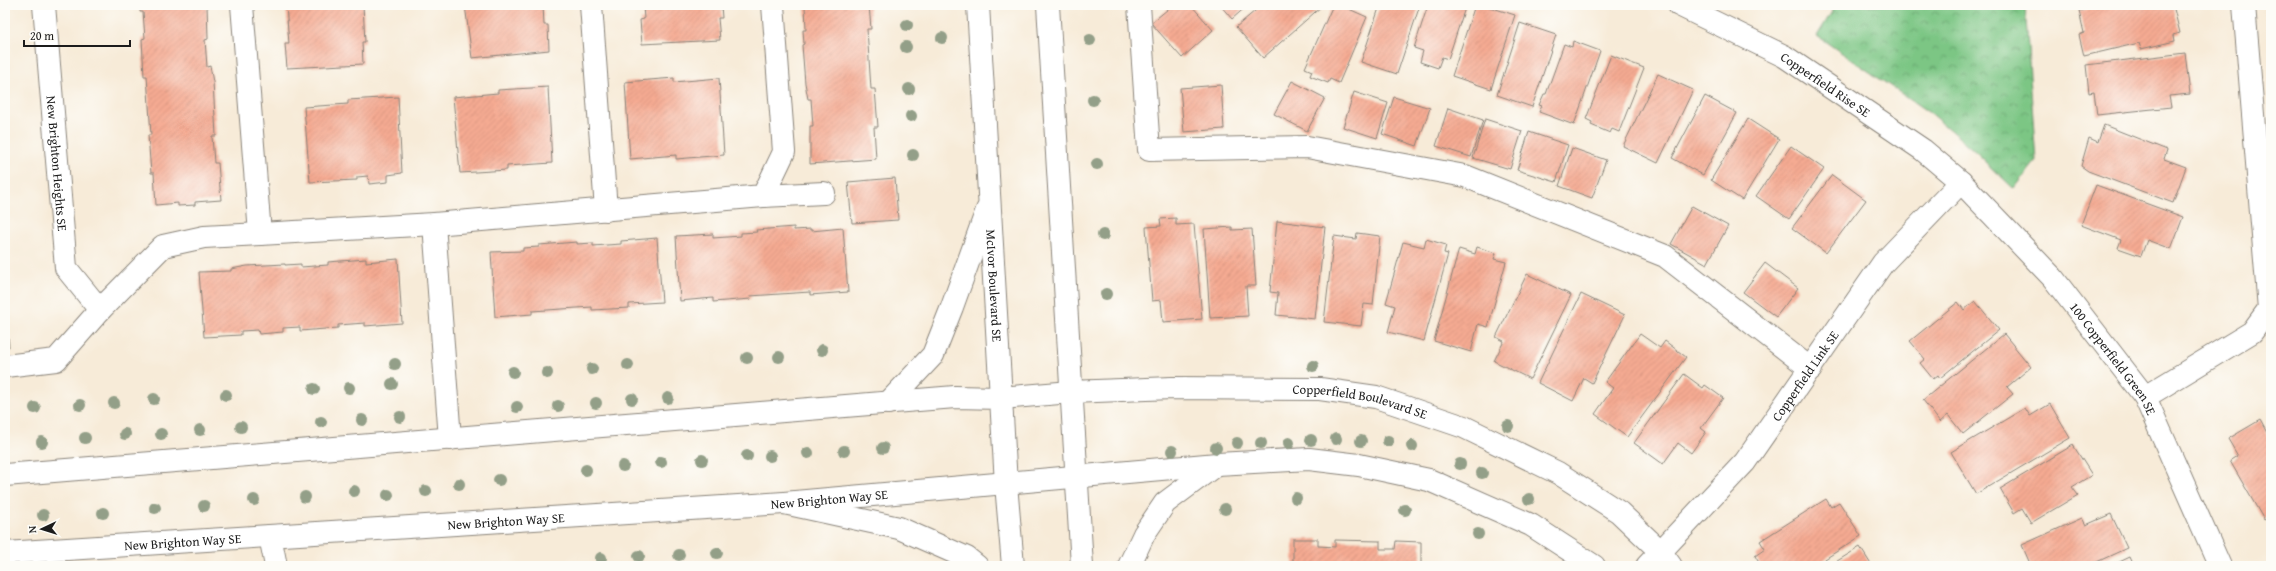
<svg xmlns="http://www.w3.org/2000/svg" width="2276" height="571" font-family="'Gentium Book Plus',serif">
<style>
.park{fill:url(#park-crowns);stroke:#4c7150}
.building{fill:url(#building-hatch)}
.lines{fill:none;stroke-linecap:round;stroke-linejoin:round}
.minor-casing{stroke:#8a847a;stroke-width:24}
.major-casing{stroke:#8a847a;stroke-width:24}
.minor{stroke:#fff;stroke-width:22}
.major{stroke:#fff;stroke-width:22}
.tree{fill:#939f88}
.labels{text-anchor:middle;stroke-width:3;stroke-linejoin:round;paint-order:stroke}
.street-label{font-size:13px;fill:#1c1c1c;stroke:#fdfcf7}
</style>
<defs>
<pattern id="park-crowns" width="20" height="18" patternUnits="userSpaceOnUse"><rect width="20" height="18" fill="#7cc684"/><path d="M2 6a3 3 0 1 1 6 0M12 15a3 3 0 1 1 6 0" fill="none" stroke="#65a06b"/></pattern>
<pattern id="building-hatch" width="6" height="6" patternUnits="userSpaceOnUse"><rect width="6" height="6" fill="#f5aa92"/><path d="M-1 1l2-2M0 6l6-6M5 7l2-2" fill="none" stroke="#d1927d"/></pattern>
</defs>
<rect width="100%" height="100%" fill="#fdfcf7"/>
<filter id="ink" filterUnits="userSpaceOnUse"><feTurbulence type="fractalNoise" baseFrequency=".025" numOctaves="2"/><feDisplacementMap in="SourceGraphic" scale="8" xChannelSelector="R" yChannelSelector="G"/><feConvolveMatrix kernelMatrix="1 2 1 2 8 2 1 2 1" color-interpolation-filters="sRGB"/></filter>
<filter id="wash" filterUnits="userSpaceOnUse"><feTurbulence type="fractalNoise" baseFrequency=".012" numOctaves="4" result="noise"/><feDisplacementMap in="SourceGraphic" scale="16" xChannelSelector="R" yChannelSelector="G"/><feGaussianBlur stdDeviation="0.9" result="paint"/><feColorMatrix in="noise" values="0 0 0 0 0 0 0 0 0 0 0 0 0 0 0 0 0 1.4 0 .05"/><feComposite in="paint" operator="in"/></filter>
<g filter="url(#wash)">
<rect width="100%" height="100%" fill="#f7ebd8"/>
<polygon class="park" points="1836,5 2025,5 2036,161 2014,189 1976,152 1931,114 1817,36"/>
<g id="blocks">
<g class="building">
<polygon points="140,5 207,5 208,39 205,40 207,67 210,66 213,82 216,136 212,136 214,163 218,163 221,200 195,202 195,205 178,206 178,203 156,205 154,173 151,173 148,135 151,135 147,76 144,76 142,39 145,38 143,12 140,12"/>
<polygon points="286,5 363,5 365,42 362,42 363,64 287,68 285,44 289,44"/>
<polygon points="465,5 543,5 544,25 548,25 549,50 472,58"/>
<polygon points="643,5 721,5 722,18 718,18 720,40 642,44 640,20 644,19"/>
<polygon points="805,5 869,5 871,29 867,29 871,89 875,89 878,127 874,127 876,159 810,164 810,126 813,126 811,99 808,99 805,83 802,45 804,44 803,30 806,30"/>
<polygon points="1173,5 1191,5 1213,30 1182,58 1151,23"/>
<polygon points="1220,5 1248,5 1232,19"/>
<polygon points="1262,5 1323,5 1263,58 1236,27"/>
<polygon points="1333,5 1340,5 1367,17 1339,83 1330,79 1328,83 1310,76 1312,71 1305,68"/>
<polygon points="1380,5 1420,5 1397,74 1361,62"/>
<polygon points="1428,5 1466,5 1448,59 1442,57 1438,68 1420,62 1423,51 1414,48"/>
<polygon points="1475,5 1483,5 1515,15 1491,89 1452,76"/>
<polygon points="2104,5 2173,5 2180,33 2174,35 2175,41 2141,49 2139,43 2084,56 2079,35 2084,33 2079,11"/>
<polygon points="1520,23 1556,35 1532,107 1497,95"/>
<polygon points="1573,41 1600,51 1574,125 1539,112 1542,106 1539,105 1544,94 1546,94 1564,44 1572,47"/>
<polygon points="2185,53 2190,94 2169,96 2171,107 2097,115 2094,92 2089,93 2086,65"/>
<polygon points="1611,55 1644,68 1619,132 1612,129 1610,133 1591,125 1592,122 1586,119"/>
<polygon points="1658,74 1693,90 1658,163 1623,146"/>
<polygon points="674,78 674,82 719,78 724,155 676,159 676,155 630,159 625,82"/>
<polygon points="1292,81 1325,98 1307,131 1274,114"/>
<polygon points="1221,85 1224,129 1184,132 1180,88"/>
<polygon points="548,87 552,163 507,166 507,170 460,173 453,97 498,93 498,90"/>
<polygon points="1354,92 1388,103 1377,138 1343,127"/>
<polygon points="1705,96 1737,113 1703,175 1672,158"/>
<polygon points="398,97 402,173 388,175 388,182 369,184 368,176 357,177 357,180 310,182 304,107 348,104 348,100"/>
<polygon points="1394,97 1430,108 1417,146 1382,134"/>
<polygon points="1448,108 1483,120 1471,157 1436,146"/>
<polygon points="1485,119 1522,131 1510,169 1473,158"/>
<polygon points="1748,119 1779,139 1742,200 1711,180"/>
<polygon points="2104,125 2167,150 2164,159 2186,167 2173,203 2088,171 2081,166 2089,138 2098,142"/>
<polygon points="1529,132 1568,145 1556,182 1517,170"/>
<polygon points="1791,146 1824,169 1789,219 1756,196"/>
<polygon points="1572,148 1606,160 1592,198 1559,186"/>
<polygon points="1832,175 1866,200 1826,253 1792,228"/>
<polygon points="895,178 898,220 852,223 848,182"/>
<polygon points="2096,185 2183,217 2171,249 2147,240 2141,256 2118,248 2121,240 2081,225"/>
<polygon points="1692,206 1728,226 1707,264 1671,244"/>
<polygon points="1176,218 1176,225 1194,224 1202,319 1163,322 1161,300 1152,301 1146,227 1161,226 1160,219"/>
<polygon points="1277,221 1325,227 1315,319 1276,315 1278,293 1270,292"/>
<polygon points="794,227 794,230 811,229 811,231 843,228 848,292 810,295 810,292 750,296 751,299 713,302 713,298 680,301 676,236 713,234 713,238 741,236 741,233 757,232 756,230"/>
<polygon points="1232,227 1232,230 1252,229 1256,286 1246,286 1248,316 1210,318 1204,229"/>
<polygon points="1357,233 1380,236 1373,305 1364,304 1361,326 1324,322 1334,236 1356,239"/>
<polygon points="657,238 662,302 629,304 629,308 592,310 592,307 532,311 532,314 495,317 491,252 523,251 523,248 539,247 539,245 577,242 577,244 593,243 593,246 621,244 621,241"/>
<polygon points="1426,239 1446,245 1444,253 1448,254 1424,341 1388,332 1395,306 1386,303 1403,242 1424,247"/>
<polygon points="1477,247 1496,253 1494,259 1506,262 1488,327 1478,324 1471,352 1434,341 1459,249 1475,254"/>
<polygon points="366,259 366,262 398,259 402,323 365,326 365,323 338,325 338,328 300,331 300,327 283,328 283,332 259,334 258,330 241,331 241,335 204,337 199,272 231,271 231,269 247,266 285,264 285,265 301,264 301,267 328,265 328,262"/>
<polygon points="1765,263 1798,288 1776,317 1743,292"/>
<polygon points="1527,274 1571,295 1530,379 1494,361 1504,341 1496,337"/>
<polygon points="5,281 8,303 5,303"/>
<polygon points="1581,294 1625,315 1592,383 1584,378 1573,401 1538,383"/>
<polygon points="1975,301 1999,330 1940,378 1938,375 1933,379 1920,363 1925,359 1910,341 1958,302 1964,310"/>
<polygon points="5,320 7,320 9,347 5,347"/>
<polygon points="1640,334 1660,348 1665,341 1686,357 1627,437 1595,414 1613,388 1605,382"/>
<polygon points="2004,334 2031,367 2007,387 2013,394 1963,434 1948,415 1940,422 1923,400"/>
<polygon points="1684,374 1703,388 1705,385 1723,398 1701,428 1706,432 1691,453 1678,443 1663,464 1634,443"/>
<polygon points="2050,404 2070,438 1976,494 1951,452 2025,408 2030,416"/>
<polygon points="2260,420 2271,440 2271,516 2264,520 2230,461 2238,456 2228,439"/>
<polygon points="2073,445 2092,475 2072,487 2078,495 2031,523 2022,508 2014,513 2000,489"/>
<polygon points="1826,499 1831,507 1839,502 1861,536 1814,566 1761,566 1755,556 1765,549 1760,541"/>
<polygon points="2111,514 2127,548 2088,566 2031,566 2022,545 2082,518 2086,525"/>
<polygon points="1293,539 1318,539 1318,546 1335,547 1335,540 1380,541 1380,549 1395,549 1396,541 1421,542 1421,566 1293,566"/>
<polygon points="1860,547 1872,566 1829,566"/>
<polygon points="2130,557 2134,566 2111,566"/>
</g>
</g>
</g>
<g filter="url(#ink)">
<use href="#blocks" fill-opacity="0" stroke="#8a847a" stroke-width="1"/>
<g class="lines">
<g class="minor-casing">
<g id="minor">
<path id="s1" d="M44,5l22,263 34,42"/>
<polyline points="242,5 260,234 434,224 763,196 784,152 773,5"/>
<polyline points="591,5 606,210"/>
<polyline points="1139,5 1149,150 1307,147 1465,176 1665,256 1811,369"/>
<path id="s2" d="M1679,5l105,51 139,94 38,32 92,96 92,119 75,169"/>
<polyline points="763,196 824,193"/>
<polyline points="434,224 450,439"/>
<polyline points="5,366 56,360 100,310 163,246 204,237 260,234"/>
<polyline points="2145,397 2252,332 2269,309 2244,5"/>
<path id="s3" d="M5,475l950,-78 46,1 70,-6 101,-4 148,1 56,8 88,30 94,46 61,39 41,39 11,15"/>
<polyline points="270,536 276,566"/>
<path id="s4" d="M5,553l779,-50 433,-39 92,-5 50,6 70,15 102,45 63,41"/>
<path id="s5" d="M1647,566l98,-104 138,-199 78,-81"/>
</g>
</g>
<g class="major-casing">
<g id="major">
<path id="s6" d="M978,5l28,479 7,82"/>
<polyline points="1048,5 1082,566"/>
<polyline points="888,403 933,355 952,307 987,210"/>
<polyline points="784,503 899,528 967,558 977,566"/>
<polyline points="1129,566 1144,534 1165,503 1217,464"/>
</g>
</g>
<use href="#minor" class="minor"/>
<use href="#major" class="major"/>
</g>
<g class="tree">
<circle cx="907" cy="25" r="6"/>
<circle cx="942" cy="38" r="6"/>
<circle cx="1090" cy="40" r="6"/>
<circle cx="906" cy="47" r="6"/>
<circle cx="909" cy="89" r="6"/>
<circle cx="1093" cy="100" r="6"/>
<circle cx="911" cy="116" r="6"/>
<circle cx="913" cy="155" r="6"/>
<circle cx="1097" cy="164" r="6"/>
<circle cx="1103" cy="235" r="6"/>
<circle cx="1106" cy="294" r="6"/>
<circle cx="822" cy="350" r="6"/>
<circle cx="779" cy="357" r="6"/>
<circle cx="747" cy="358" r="6"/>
<circle cx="395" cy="364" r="6"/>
<circle cx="628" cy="365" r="6"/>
<circle cx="1313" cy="366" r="6"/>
<circle cx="592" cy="369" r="6"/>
<circle cx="513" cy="372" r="6"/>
<circle cx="547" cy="373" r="6"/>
<circle cx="392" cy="384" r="6"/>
<circle cx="349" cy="388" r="6"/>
<circle cx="314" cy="389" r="6"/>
<circle cx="226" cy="395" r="6"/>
<circle cx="668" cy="398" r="6"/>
<circle cx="154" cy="399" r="6"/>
<circle cx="632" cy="399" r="6"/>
<circle cx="114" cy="403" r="6"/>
<circle cx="596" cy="403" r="6"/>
<circle cx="80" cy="405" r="6"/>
<circle cx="558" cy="406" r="6"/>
<circle cx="517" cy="407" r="6"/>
<circle cx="35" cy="408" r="6"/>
<circle cx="400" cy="417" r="6"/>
<circle cx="362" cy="420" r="6"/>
<circle cx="321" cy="422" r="6"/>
<circle cx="1508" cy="426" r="6"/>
<circle cx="241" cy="427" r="6"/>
<circle cx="200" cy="430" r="6"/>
<circle cx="125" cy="434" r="6"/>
<circle cx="161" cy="434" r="6"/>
<circle cx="85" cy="438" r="6"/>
<circle cx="1336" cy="439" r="6"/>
<circle cx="1311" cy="440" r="6"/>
<circle cx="1361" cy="441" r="6"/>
<circle cx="1388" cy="441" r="6"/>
<circle cx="42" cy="442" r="6"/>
<circle cx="1237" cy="443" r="6"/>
<circle cx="1261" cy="443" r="6"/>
<circle cx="1289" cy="443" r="6"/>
<circle cx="1412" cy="446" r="6"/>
<circle cx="883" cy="448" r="6"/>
<circle cx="1216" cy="448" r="6"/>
<circle cx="844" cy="451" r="6"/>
<circle cx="1172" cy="451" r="6"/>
<circle cx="808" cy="453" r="6"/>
<circle cx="747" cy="456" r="6"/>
<circle cx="770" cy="456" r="6"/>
<circle cx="702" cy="460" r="6"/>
<circle cx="661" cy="462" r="6"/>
<circle cx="1460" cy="464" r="6"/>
<circle cx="623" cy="466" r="6"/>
<circle cx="586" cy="470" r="6"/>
<circle cx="1482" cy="473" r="6"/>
<circle cx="499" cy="480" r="6"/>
<circle cx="459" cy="484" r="6"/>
<circle cx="354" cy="491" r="6"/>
<circle cx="426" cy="491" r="6"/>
<circle cx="388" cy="495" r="6"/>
<circle cx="305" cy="497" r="6"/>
<circle cx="1296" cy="498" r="6"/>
<circle cx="1529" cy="499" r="6"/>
<circle cx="254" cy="500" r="6"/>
<circle cx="204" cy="506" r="6"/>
<circle cx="155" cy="508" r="6"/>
<circle cx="1225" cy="509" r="6"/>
<circle cx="1405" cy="510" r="6"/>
<circle cx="103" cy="513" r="6"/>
<circle cx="43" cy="515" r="6"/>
<circle cx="1478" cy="534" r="6"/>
<circle cx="717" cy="553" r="6"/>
<circle cx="679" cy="555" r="6"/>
<circle cx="639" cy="556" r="6"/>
<circle cx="601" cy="558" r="6"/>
</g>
</g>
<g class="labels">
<g class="street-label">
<text dy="5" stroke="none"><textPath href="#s2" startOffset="167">Copperfield Rise SE</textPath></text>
<text dy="5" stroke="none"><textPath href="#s1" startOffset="159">New Brighton Heights SE</textPath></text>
<text dy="5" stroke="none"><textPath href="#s6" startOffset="281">McIvor Boulevard SE</textPath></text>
<text dy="5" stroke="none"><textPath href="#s2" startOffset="568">100 Copperfield Green SE</textPath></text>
<text dy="5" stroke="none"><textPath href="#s5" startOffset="248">Copperfield Link SE</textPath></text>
<text dy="5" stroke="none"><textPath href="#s3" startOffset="1360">Copperfield Boulevard SE</textPath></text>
<text dy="5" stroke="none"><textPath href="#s4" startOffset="826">New Brighton Way SE</textPath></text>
<text dy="5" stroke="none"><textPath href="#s4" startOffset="502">New Brighton Way SE</textPath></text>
<text dy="5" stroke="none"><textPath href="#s4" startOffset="178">New Brighton Way SE</textPath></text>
</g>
</g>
<rect width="2276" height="571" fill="none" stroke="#fdfcf7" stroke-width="20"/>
<g transform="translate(42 529) rotate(266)" stroke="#fdfcf7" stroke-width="3" paint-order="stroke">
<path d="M0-3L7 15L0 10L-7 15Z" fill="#1c1c1c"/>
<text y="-6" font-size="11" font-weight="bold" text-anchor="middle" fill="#1c1c1c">N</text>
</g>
<path d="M24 40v6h106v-6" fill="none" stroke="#1c1c1c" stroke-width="2"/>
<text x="30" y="40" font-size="12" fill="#1c1c1c" stroke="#fdfcf7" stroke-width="3" paint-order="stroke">20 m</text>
</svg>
